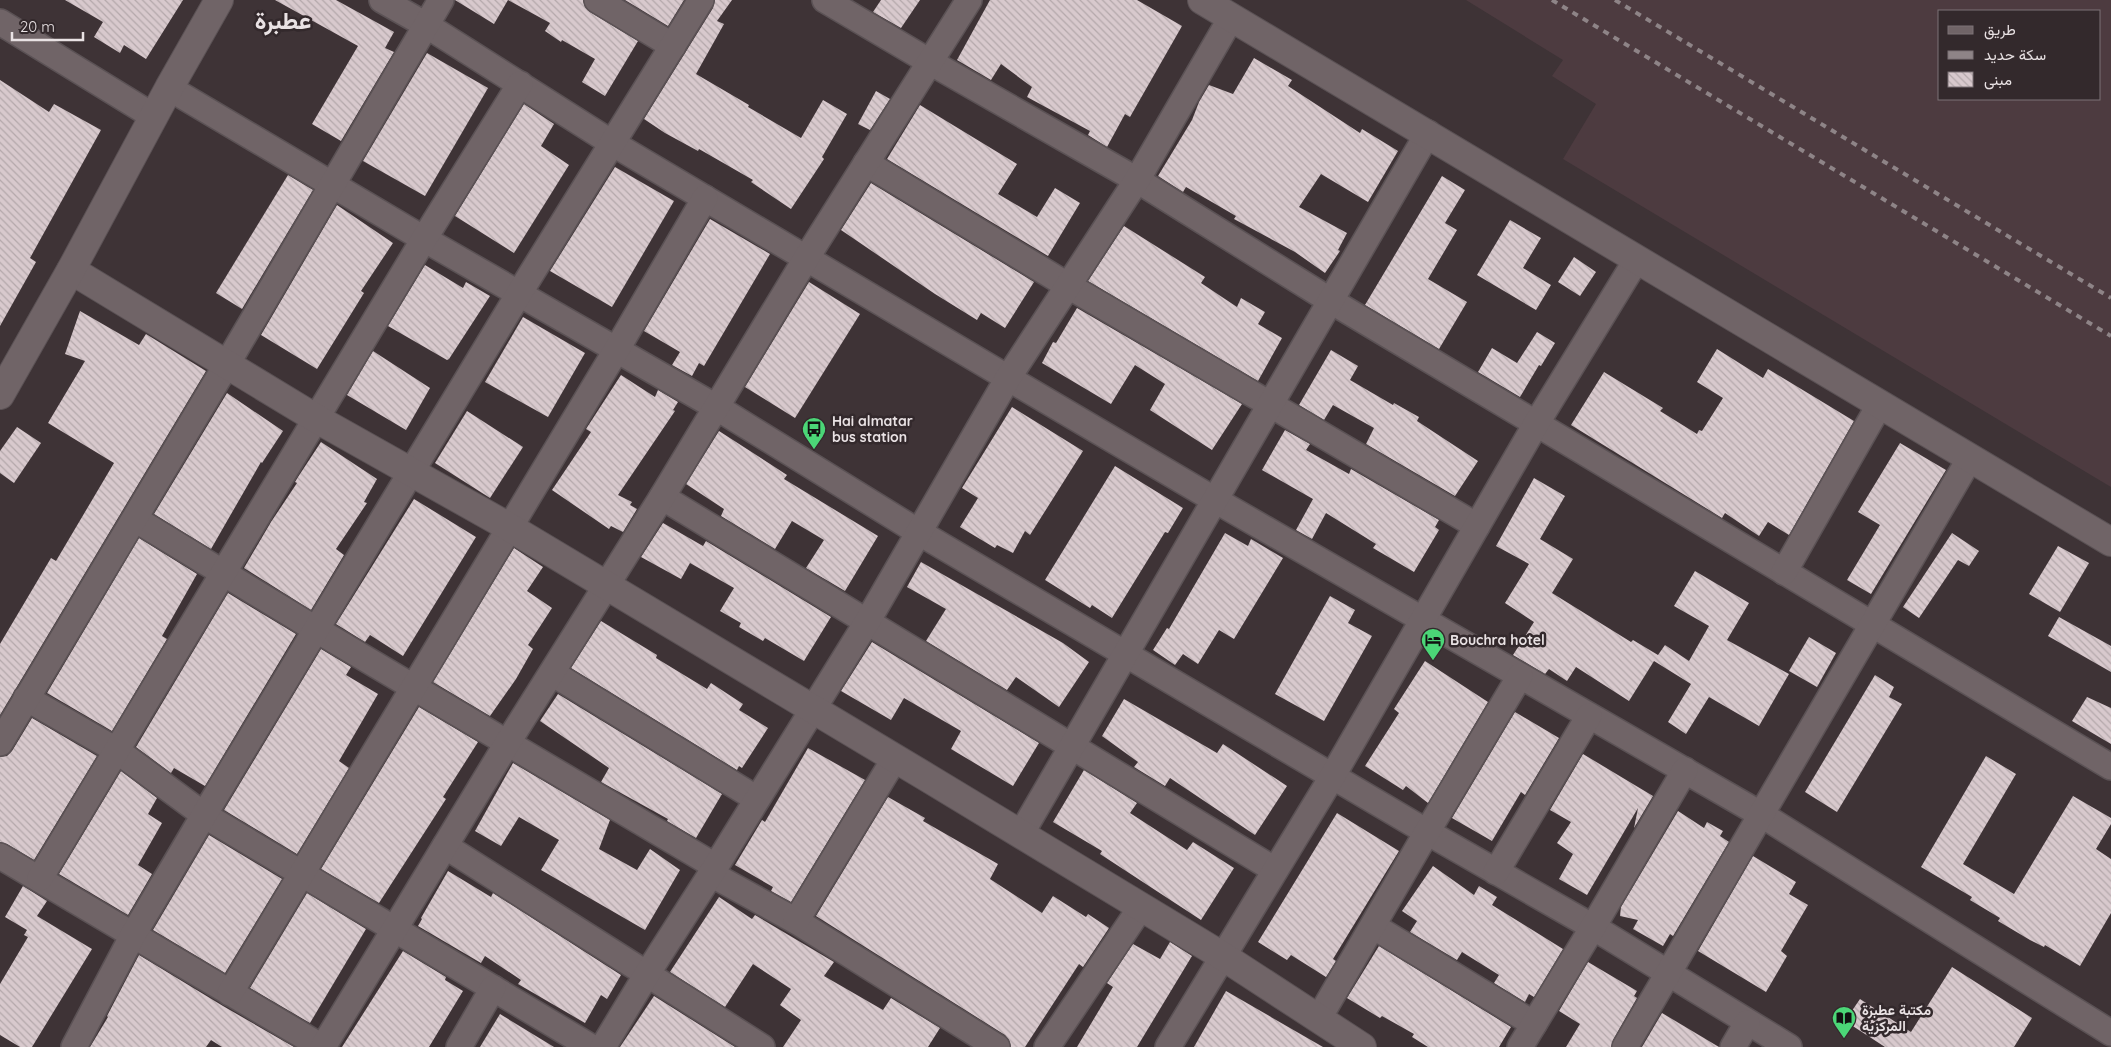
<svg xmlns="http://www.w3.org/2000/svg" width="2111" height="1047" font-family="Quicksand,Vazirmatn,sans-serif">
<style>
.built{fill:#4d3b40;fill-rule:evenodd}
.building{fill:url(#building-back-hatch)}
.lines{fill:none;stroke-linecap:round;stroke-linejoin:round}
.minor-casing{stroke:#5b5255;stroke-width:28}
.tertiary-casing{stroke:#5b5255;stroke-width:30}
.secondary-casing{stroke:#5b5255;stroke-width:30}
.minor{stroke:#706467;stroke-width:25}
.tertiary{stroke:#706467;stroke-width:28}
.secondary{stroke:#706467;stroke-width:28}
.rail{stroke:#8e8487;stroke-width:4;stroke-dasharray:6 6;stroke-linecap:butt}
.labels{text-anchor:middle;stroke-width:5;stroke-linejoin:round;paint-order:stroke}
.poi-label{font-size:14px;font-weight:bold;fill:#e9e2e4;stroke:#33292c;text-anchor:start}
.town-label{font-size:24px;font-weight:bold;fill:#e9e2e4;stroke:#33292c}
</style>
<defs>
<pattern id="building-back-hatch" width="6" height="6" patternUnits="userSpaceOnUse" patternTransform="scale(1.25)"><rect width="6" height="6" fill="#d8c9cd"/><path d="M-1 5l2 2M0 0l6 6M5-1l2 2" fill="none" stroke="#b4a8ab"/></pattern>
</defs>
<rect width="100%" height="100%" fill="#3e3336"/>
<path class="built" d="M1466,0h645v487l-548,-328 33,-55 -44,-28 11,-16zM1940,11h160v88h-160z"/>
<g class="building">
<polygon points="65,0 183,0 146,59 124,45 120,53 94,37 103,22"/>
<polygon points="275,0 336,0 394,32 385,48 394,52 341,141 312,124 358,46"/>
<polygon points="455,0 583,0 585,7 590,12 638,41 605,96 582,82 595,59 562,40 561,42 545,31 550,23 508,0 494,24"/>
<polygon points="625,0 684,0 668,26"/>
<polygon points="715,0 732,0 717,21 724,24 696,74 749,105 748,107 801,138 823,100 847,114 822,157 824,159 791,209 751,182 753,180 699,149 698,151 665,133 644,119 713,8"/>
<polygon points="881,0 920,0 901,28 873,12"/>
<polygon points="990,0 1137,0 1182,26 1130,117 1125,114 1107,147 1088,135 1090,131 1027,97 1032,87 1001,64 991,80 957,60"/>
<polygon points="427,53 488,88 425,196 363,161"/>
<polygon points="1254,58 1292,80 1288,86 1360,133 1362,129 1398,151 1368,202 1321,174 1299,207 1347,233 1338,250 1340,251 1325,273 1295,252 1234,219 1236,216 1186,187 1183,192 1158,176 1192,120 1199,102 1209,85 1233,94"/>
<polygon points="0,80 49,112 54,104 101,130 30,258 36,262 0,326"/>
<polygon points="876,91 890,99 870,130 858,124"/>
<polygon points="524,104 554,124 541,146 569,165 514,253 455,216"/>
<polygon points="920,105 1017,164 998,194 1037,217 1055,188 1080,203 1048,256 887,159"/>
<polygon points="615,167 674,201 612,307 550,271"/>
<polygon points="288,175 313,190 242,309 216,293"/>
<polygon points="1442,176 1465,190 1445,223 1457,230 1428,279 1467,302 1439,349 1365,305"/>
<polygon points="871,183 1034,282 1005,328 981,313 977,320 935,294 841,230"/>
<polygon points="337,205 393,243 361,291 364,293 317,369 261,335"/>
<polygon points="710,219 770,254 704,366 699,363 692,376 672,365 680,352 644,331"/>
<polygon points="1510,220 1541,238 1523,268 1551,285 1536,310 1477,275"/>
<polygon points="1124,226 1205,277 1201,283 1237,307 1241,298 1265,312 1258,324 1282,338 1258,381 1088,281"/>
<polygon points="1574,257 1596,272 1580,296 1558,282"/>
<polygon points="425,265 463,288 466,282 490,296 449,359 447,360 388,326"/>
<polygon points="809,282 860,314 795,418 745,387"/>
<polygon points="1077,308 1242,404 1212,450 1150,410 1165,384 1135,365 1111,404 1042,363 1053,342 1056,343"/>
<polygon points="80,311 139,345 146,334 206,371 0,715 0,644 51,558 56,561 114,463 48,423 85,361 65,354"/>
<polygon points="523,317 585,353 548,417 485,382"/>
<polygon points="1537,332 1555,343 1541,366 1539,365 1520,397 1478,372 1492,348 1517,363"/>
<polygon points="1717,349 1763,378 1768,369 1854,421 1789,535 1768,522 1759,536 1725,513 1722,518 1571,425 1604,372 1663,408 1660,411 1697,434 1699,430 1702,431 1723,398 1697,382"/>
<polygon points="1331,350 1358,366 1350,380 1393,405 1394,403 1419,417 1417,421 1478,461 1455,496 1366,444 1374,428 1333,405 1324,420 1299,405"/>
<polygon points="373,351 430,388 406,430 347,395"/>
<polygon points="621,375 655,397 658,390 678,402 673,410 675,411 618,495 632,502 630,505 637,509 623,532 611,526 609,529 552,490 591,432 586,429"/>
<polygon points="227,393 283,431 262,463 261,462 211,549 154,514"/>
<polygon points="1012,407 1083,451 1030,535 1025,531 1013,553 997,545 995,548 960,527 978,498 962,488"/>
<polygon points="467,411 523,447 490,498 435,463"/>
<polygon points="17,427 41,443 14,483 0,473 0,451"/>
<polygon points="1285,430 1310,444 1306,450 1349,474 1351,469 1439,520 1435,527 1439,530 1414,572 1373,548 1376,544 1326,513 1312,539 1296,530 1313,499 1262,470"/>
<polygon points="719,431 787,475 784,479 878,536 845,591 806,568 824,540 792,521 775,549 721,516 724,509 686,484"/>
<polygon points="321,442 377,479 364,502 367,503 336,549 344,555 311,610 244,568 271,522 297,483 295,482 298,477"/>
<polygon points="1900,443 1946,470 1871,594 1847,580 1880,525 1858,512"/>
<polygon points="1115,466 1183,508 1168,533 1165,532 1112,618 1092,605 1090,608 1045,580"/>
<polygon points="1534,478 1565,496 1540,539 1573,559 1552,593 1631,642 1633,640 1658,655 1665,645 1689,661 1709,626 1674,606 1695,571 1749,603 1727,640 1789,674 1759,726 1709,697 1686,734 1668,722 1691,684 1654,661 1629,701 1576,667 1567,681 1549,669 1545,674 1513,655 1534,622 1505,603 1529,564 1496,546"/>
<polygon points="414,499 476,537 403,656 370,635 365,642 336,624"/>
<polygon points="663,523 703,546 706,541 831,617 804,661 765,638 763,641 739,627 741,623 720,611 734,588 690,563 681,579 641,557"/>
<polygon points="1225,533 1248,546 1251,539 1283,558 1234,639 1219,630 1198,664 1183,654 1175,665 1153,650 1167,628 1169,629"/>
<polygon points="1952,533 1979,551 1969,566 1958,560 1919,618 1903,607"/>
<polygon points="139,538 197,574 162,636 167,639 112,731 47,693"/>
<polygon points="2058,546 2089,563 2060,612 2029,594"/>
<polygon points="514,548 543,567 527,591 552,608 528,645 533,649 516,679 490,716 433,682"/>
<polygon points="921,562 1063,643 1089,662 1059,707 1016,677 1007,690 926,641 946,609 907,587"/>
<polygon points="228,593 296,634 205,786 174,768 171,773 136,747"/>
<polygon points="1330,596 1355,610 1348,623 1372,636 1324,721 1275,694"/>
<polygon points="2059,617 2111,646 2111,672 2048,636"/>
<polygon points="601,621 657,655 656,658 707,689 711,683 743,704 739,710 768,728 742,768 739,766 737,770 571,668"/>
<polygon points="1809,637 1836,653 1817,687 1789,671"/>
<polygon points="872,642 1039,743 1013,786 951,749 961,731 904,698 891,720 841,691"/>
<polygon points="321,649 351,667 346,675 378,694 339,761 349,768 297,854 224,810"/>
<polygon points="1425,661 1488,702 1428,803 1406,786 1403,790 1365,766 1399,713 1394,709"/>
<polygon points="1875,675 1894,687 1889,697 1902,704 1837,812 1805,792"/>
<polygon points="558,694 722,794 696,838 667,821 668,819 601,782 609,768 540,721"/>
<polygon points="2087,697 2111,708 2111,744 2072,721"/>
<polygon points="1124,699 1217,753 1223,744 1287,786 1255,835 1170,778 1165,786 1134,767 1138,762 1102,736"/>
<polygon points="419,707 478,742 443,797 446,799 379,903 321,869"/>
<polygon points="1515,712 1559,738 1525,795 1521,792 1492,841 1452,818"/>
<polygon points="32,718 97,756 34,860 7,844 0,842 0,757 7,756 12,751"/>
<polygon points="808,748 865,780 791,902 771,891 773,887 735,865 762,820 765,822"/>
<polygon points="1583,754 1653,796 1634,828 1638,808 1587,895 1559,879 1573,854 1557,843 1571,822 1550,810"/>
<polygon points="1986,756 2016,774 1963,864 2014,894 2073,796 2111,818 2111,824 2096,849 2111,859 2111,913 2080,966 2045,945 2044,947 2030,940 1998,921 2000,918 1970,900 1972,897 1921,867"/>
<polygon points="513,763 610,820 599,849 637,870 650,849 680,870 645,930 541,870 559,840 519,817 501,846 475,831"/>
<polygon points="1084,770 1137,803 1130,813 1187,850 1193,842 1234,868 1201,920 1100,854 1102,851 1053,822"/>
<polygon points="121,771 157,798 148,814 162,823 138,865 152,874 128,915 59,874"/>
<polygon points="888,797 925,818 923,821 998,864 990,879 1042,913 1053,896 1086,917 1088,914 1109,928 1083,967 1079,964 1025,1047 1011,1047 1009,1040 1005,1035 816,916"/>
<polygon points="1678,811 1704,828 1707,822 1723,831 1720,836 1729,842 1673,936 1670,934 1663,946 1633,929 1638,920 1620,916 1621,907"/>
<polygon points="1337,813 1399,851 1333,959 1336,961 1326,977 1291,955 1287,960 1258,942"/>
<polygon points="209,835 282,879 225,973 153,930"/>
<polygon points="1753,856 1796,882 1789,894 1808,905 1781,951 1787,956 1766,992 1698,951"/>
<polygon points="1433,866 1474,895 1479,886 1497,897 1492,905 1563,949 1534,997 1529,994 1525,1002 1494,983 1499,975 1462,952 1457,960 1410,932 1417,921 1402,911"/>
<polygon points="448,871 491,897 493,893 621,975 607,999 601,995 585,1023 518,984 521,980 485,956 481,963 418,926 422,919 421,918"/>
<polygon points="23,886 47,901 37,916 92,949 32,1047 20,1047 0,1035 0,984 28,937 24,935 27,930 5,917"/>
<polygon points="307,893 366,929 310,1023 250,988"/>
<polygon points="719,897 752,919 755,915 834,962 824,976 883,1010 891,998 940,1028 928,1047 783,1047 801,1020 780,1005 791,989 753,964 725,1007 670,972"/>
<polygon points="1170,942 1192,956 1137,1047 1077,1047 1113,987 1107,983 1133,944 1160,959"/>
<polygon points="1379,946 1511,1027 1499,1047 1428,1047 1412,1037 1414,1034 1382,1016 1380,1018 1347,998"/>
<polygon points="403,951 446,977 445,980 463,991 429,1047 342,1047"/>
<polygon points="139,955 223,1006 294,1047 222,1047 211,1040 206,1047 90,1047 108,1017 107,1016"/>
<polygon points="1588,962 1637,991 1634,996 1637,998 1613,1040 1611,1047 1566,1047 1580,1024 1559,1011"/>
<polygon points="1952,967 2032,1018 2014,1047 1885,1047 1845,1021 1860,999 1911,1032"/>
<polygon points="1226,991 1323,1047 1194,1047"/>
<polygon points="654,996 735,1047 620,1047"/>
<polygon points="1662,1013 1719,1047 1642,1047"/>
<polygon points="500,1014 554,1047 480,1047"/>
</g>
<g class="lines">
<g class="minor-casing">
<g id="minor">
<polyline points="382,0 426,25 612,143 1008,378 1215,500 1762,815 2111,1033"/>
<polyline points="597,0 673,46"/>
<polyline points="825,0 930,62 1137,180 1331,301 2111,767"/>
<polyline points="0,22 153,116"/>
<polyline points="169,88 424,239 716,407 920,533 1427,832 1593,927 1789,1047"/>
<polyline points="866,163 1067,285 1477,526"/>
<polyline points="662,497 1275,870"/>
<polyline points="135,519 317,630 715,866"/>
<polyline points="1784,572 1880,404"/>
<polyline points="552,673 757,799"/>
<polyline points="26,698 116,750 204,815 591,1047"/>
<polyline points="0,743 227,364 441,0"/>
<polyline points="1021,834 1428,133"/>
<polyline points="445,846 762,1047"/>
<polyline points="0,856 322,1047"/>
<polyline points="1496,872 1589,716"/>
<polyline points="711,874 796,921 997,1047"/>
<polyline points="40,878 424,239 520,84"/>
<polyline points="796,921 895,758"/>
<polyline points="1373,926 1534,1024"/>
<polyline points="230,993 617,349 705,198"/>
<polyline points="1319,1018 1427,832 1520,676"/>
<polyline points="74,1047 133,935 204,815 520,292 701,0"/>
<polyline points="323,1047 508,742 662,497 807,257 969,0"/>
<polyline points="459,1047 493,988"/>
<polyline points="603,1047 647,974 711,874 867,622 1008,378 1137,180 1231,18"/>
<polyline points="1047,1047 1141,907"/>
<polyline points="1168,1047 1332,777 1536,424 1637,259"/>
<polyline points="1520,1047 1593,927 1685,770"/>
<polyline points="1625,1047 1970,458"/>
<polyline points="1733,1047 1747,1023"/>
</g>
</g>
<g class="tertiary-casing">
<polyline id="tertiary" points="71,270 317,419 509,527 928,778 1224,957 1362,1047"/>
</g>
<g class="secondary-casing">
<g id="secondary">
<polyline points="1202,0 2111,542"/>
<polyline points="0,395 71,270 169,88 219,0"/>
</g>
</g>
<use href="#minor" class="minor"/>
<use href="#tertiary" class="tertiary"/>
<use href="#secondary" class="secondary"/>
<g class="rail">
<polyline points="1552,0 2111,336"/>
<polyline points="1615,0 2111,298"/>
</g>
</g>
<defs>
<g id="bus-pin" transform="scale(1.25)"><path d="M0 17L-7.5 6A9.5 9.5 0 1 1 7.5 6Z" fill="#4bd677" stroke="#33292c"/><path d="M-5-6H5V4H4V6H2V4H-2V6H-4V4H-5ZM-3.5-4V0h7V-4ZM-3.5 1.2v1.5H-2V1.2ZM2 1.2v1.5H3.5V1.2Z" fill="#111"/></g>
<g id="hotel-pin" transform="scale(1.25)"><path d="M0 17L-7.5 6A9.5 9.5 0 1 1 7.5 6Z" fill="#4bd677" stroke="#33292c"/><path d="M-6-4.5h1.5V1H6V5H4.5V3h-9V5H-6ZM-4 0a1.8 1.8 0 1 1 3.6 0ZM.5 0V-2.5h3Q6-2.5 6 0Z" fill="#111"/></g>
<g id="library-pin" transform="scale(1.25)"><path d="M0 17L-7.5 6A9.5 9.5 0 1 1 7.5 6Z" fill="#4bd677" stroke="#33292c"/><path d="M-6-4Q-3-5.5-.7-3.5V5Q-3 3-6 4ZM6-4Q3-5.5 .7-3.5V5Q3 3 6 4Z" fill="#111"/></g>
</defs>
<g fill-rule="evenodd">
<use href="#bus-pin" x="814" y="429"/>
<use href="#hotel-pin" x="1433" y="640"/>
<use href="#library-pin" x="1844" y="1018"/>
</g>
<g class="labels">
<g class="poi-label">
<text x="832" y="426">Hai almatar<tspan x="832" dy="16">bus station</tspan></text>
<text x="1450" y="645">Bouchra hotel</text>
<text x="1862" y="1015">مكتبة عطبرة<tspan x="1862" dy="16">المركزية</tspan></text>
</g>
<g class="town-label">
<text x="283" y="29">عطبرة</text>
</g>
</g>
<rect x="1938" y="10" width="162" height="90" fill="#33292c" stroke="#7c7376"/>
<rect x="1948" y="26" width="25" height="8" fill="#706467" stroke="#7c7376"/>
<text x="1984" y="35" font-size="15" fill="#e9e2e4">طريق</text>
<rect x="1948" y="51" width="25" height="8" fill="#8e8487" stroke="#7c7376"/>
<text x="1984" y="60" font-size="15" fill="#e9e2e4">سكة حديد</text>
<rect x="1948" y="72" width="25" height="15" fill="url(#building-back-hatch)" stroke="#7c7376"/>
<text x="1984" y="85" font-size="15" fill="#e9e2e4">مبنى</text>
<path d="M12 32v8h71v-8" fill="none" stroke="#e9e2e4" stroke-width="2.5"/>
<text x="20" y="32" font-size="15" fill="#e9e2e4" stroke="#33292c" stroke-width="4" paint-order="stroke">20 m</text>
</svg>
